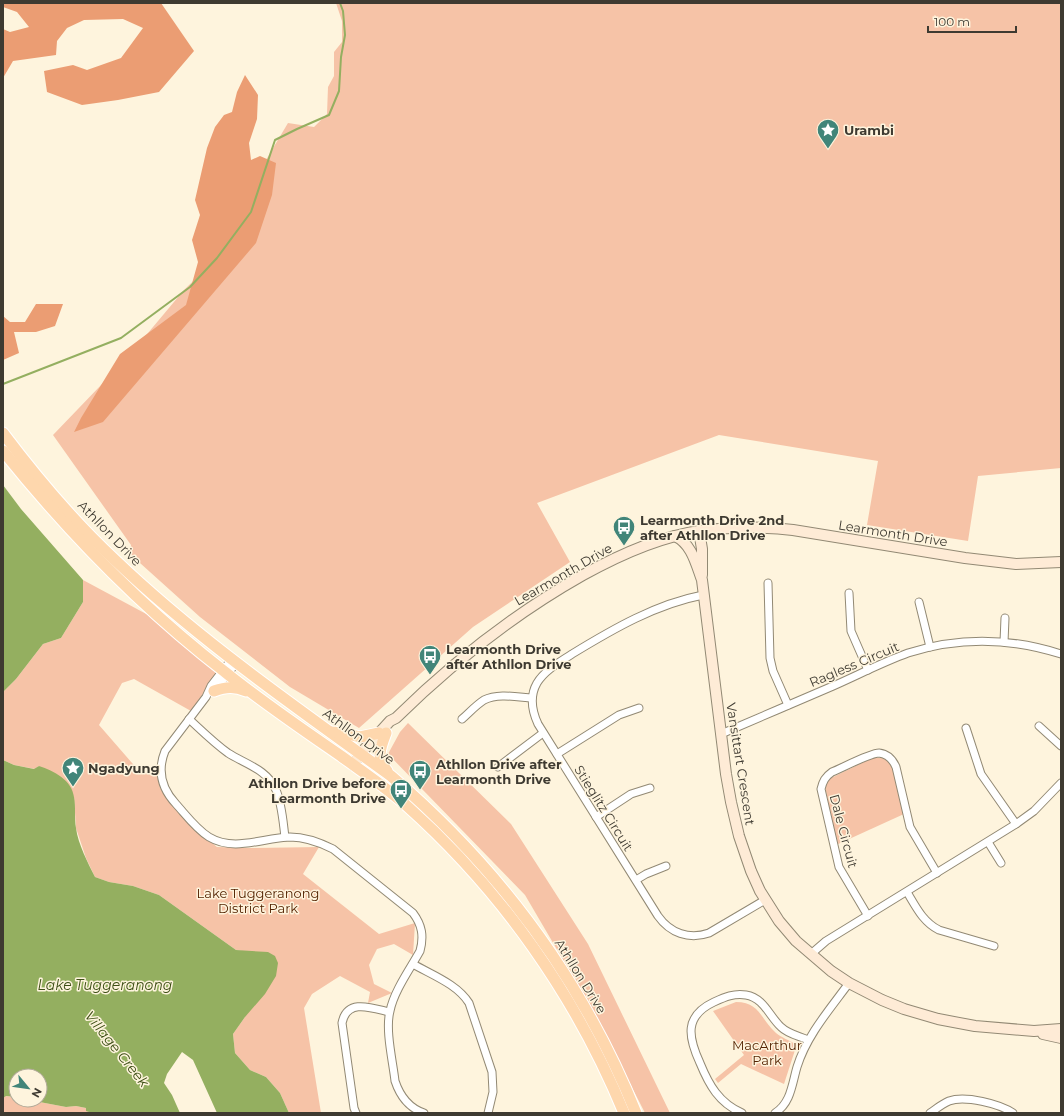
<svg xmlns="http://www.w3.org/2000/svg" width="1064" height="1116" font-family="Montserrat,sans-serif">
<style>
.green{fill:#f6c3a7}
.forest{fill:#eb9d73}
.water{fill:#94af60}
.lines{fill:none;stroke-linecap:round;stroke-linejoin:round}
.stream{stroke:#94af60;stroke-width:2}
.street-casing{stroke:#928974;stroke-width:9}
.secondary-casing{stroke:#928974;stroke-width:12}
.primary-casing{stroke:#fff;stroke-width:13}
.street{stroke:#fff;stroke-width:7}
.secondary{stroke:#feebd6;stroke-width:10}
.primary{stroke:#fed7ad;stroke-width:11}
.labels{text-anchor:middle;stroke-width:3;stroke-linejoin:round;paint-order:stroke}
.poi-label{font-size:13px;font-weight:bold;fill:#3e3a31;stroke:#fef4dd;text-anchor:start}
.street-label{font-size:13px;fill:#3e3a31;stroke:#fef4dd}
.park-label{font-size:13px;fill:#542302;stroke:#fef4dd}
.water-label{font-size:14px;font-style:italic;fill:#3e4f16;stroke:#fef4dd}
</style>
<rect width="100%" height="100%" fill="#fef4dd"/>
<g class="green">
<polygon points="336,3 1061,3 1061,468 978,476 968,541 867,525 878,461 719,435 537,503 570,562 473,627 359,728 290,687 200,617 130,554 131,545 53,435 127,358 184,290 227,248 260,170 288,123 314,127 327,114 328,87 334,76 334,52 342,42 342,21"/>
<polygon points="83,580 150,616 218,672 191,711 134,679 122,683 99,725 139,771 158,771 160,788 196,830 217,847 251,848 319,847 303,874 379,934 415,923 413,955 394,944 377,949 369,965 374,984 392,993 368,1003 370,992 340,976 312,994 304,1008 321,1113 289,1113 280,1093 266,1077 250,1070 235,1053 233,1034 245,1017 248,952 236,950 159,895 133,886 109,882 95,877 86,858 76,828 74,797 39,766 35,769 14,765 3,760 3,692 16,679 43,644 61,638 83,602"/>
<polygon points="408,723 511,824 588,944 670,1113 645,1113 593,1011 525,895 388,754 400,732"/>
<polygon points="872,758 881,758 888,759 892,765 904,814 836,845 825,786 829,779"/>
<path d="M736,1002c24,0 25,18 40,31 6,5 13,7 19,11l1,3 -12,37 -43,-20 -23,19 -3,-4 29,-24 -31,-44z"/>
<polygon points="5,1096 16,1097 16,1100 29,1100 66,1107 76,1106 86,1108 89,1112 116,1113 3,1113 3,1098"/>
</g>
<g class="forest">
<polygon points="3,3 161,3 194,51 159,92 118,100 82,105 47,92 44,71 73,65 87,70 121,58 143,28 123,19 84,20 67,28 57,41 56,55 13,61 3,78 3,29 10,32 29,27 17,12 3,7"/>
<polygon points="245,75 258,95 257,119 249,143 251,160 260,156 276,163 272,195 256,243 103,422 74,432 81,418 120,354 186,305 198,262 192,240 200,215 195,200 207,148 215,127 224,115 232,112 237,92"/>
<polygon points="36,304 63,304 55,326 36,332 14,332 19,353 3,360 3,316 10,322 25,322"/>
</g>
<g class="water">
<polygon points="3,485 21,509 83,580 83,602 61,638 43,644 16,679 3,692"/>
<path d="M3,760l11,5 20,4 5,-3c15,5 33,14 35,31 2,10 0,21 2,31 2,16 12,35 19,49l14,5 24,4 26,9 77,55 32,2 7,4 3,7 -2,13 -11,18 -20,23 -12,17 2,19 15,17 16,7 14,16 9,20h-72l-24,-53 -11,-8 -15,22 -3,9 8,12 8,18h-64l-27,-1 -3,-1v-3l-10,-2 -10,1 -37,-7h11v-24h-24v21l-10,-1 -3,2z"/>
</g>
<g class="lines">
<polyline class="stream" points="3,384 121,338 190,287 217,258 251,212 275,140 297,129 329,115 339,91 341,57 345,35 343,11 340,3"/>
<g class="street-casing">
<g id="street">
<polyline points="768,583 770,658 773,671 788,705"/>
<polyline points="849,593 851,631 868,670"/>
<path d="M703,595c-47,9 -90,34 -131,59 -12,8 -27,16 -35,29 -8,14 -5,28 1,41l120,192c12,17 31,24 51,17l56,-33"/>
<polyline points="919,602 930,647"/>
<polyline points="1004,642 1005,618"/>
<path d="M231,660l-20,26 -5,11 -41,54c-8,20 -3,38 11,53 10,11 20,25 33,33 25,15 53,1 81,0 16,0 29,5 43,12l80,64c9,12 11,23 7,38 -10,18 -26,40 -30,60 -5,19 3,51 5,70 5,15 14,27 29,32"/>
<polyline points="215,690 236,663"/>
<path d="M189,719c13,12 25,24 39,34 17,11 39,16 48,37 6,14 7,32 9,47"/>
<path d="M462,719c7,-6 14,-14 22,-19 14,-7 33,-3 48,-2"/>
<polyline points="1039,726 1061,746"/>
<polyline points="966,728 981,774 1016,824"/>
<path d="M721,734c37,-16 75,-32 112,-48 25,-11 50,-24 75,-33 50,-16 103,-15 153,1"/>
<polyline points="557,754 619,715 639,708"/>
<polyline points="498,767 543,733"/>
<polyline points="596,817 631,794 650,788"/>
<polyline points="988,842 1001,863"/>
<polyline points="636,880 646,874 666,866"/>
<path d="M907,892c9,15 16,30 32,38l55,16"/>
<path d="M868,916l-29,-49 -18,-78c2,-8 4,-12 11,-17 10,-4 38,-19 47,-19 9,1 14,7 17,14l14,60 27,46"/>
<polyline points="811,954 826,941 1016,824 1034,811 1061,783"/>
<path d="M413,964c19,11 44,20 56,39l23,69 1,20 -5,21"/>
<path d="M356,1113l-2,-5 -12,-85c5,-25 30,-15 47,-11"/>
<path d="M742,1113c-23,-10 -33,-28 -42,-50 -12,-26 -16,-47 14,-61 11,-5 20,-9 32,-7 18,3 23,21 35,32 7,7 18,9 27,13"/>
<path d="M775,1113c16,-10 17,-29 22,-46 10,-32 33,-58 52,-84"/>
<path d="M930,1113c6,-4 12,-9 19,-12 16,-6 51,3 64,12"/>
</g>
</g>
<g class="secondary-casing">
<g id="secondary">
<polyline points="699,531 702,549 702,575"/>
<path d="M675,536c17,8 21,28 27,44l24,194 5,28 8,34 12,35 9,20 19,30 17,20 35,30 18,12 33,17 22,9 34,10 37,7 59,5 27,-2"/>
<path d="M353,765l7,-11 30,-33 6,-3c57,-56 118,-104 187,-143 36,-20 75,-38 116,-44 32,-4 62,-5 94,-1l172,28 51,6 45,-2"/>
<polyline points="1043,1034 1061,1038"/>
</g>
</g>
<g class="primary-casing">
<g id="primary">
<path d="M3,433c34,45 71,89 112,127 85,81 181,147 276,216 108,92 192,206 245,337"/>
<path d="M3,451c66,82 139,157 222,221 37,30 77,57 116,84 22,16 46,32 66,50 95,85 169,190 217,307"/>
<path d="M214,691c12,-4 20,-5 32,0"/>
<polyline points="331,732 344,733 360,737 379,733"/>
<path d="M386,733c-6,16 -10,24 1,38"/>
</g>
</g>
<use href="#street" class="street"/>
<use href="#secondary" class="secondary"/>
<use href="#primary" class="primary"/>
</g>
<defs>
<g id="sight-pin" transform="scale(1.15)"><path d="M0 17L-7.5 6A9.5 9.5 0 1 1 7.5 6Z" fill="#418579" stroke="#fef4dd"/><path d="M0-6L1.8-2.2L6-1.7L2.9 1.2L3.7 5.4L0 3.3L-3.7 5.4L-2.9 1.2L-6-1.7L-1.8-2.2Z" fill="#fff"/></g>
<g id="bus-pin" transform="scale(1.15)"><path d="M0 17L-7.5 6A9.5 9.5 0 1 1 7.5 6Z" fill="#418579" stroke="#fef4dd"/><path d="M-5-6H5V4H4V6H2V4H-2V6H-4V4H-5ZM-3.5-4V0h7V-4ZM-3.5 1.2v1.5H-2V1.2ZM2 1.2v1.5H3.5V1.2Z" fill="#fff"/></g>
</defs>
<g fill-rule="evenodd">
<use href="#sight-pin" x="828" y="130"/>
<use href="#bus-pin" x="624" y="527"/>
<use href="#bus-pin" x="430" y="656"/>
<use href="#sight-pin" x="73" y="768"/>
<use href="#bus-pin" x="420" y="771"/>
<use href="#bus-pin" x="401" y="790"/>
</g>
<g class="labels">
<g class="poi-label">
<text x="844" y="135">Urambi</text>
<text x="640" y="525">Learmonth Drive 2nd<tspan x="640" dy="15">after Athllon Drive</tspan></text>
<text x="446" y="654">Learmonth Drive<tspan x="446" dy="15">after Athllon Drive</tspan></text>
<text x="436" y="769">Athllon Drive after<tspan x="436" dy="15">Learmonth Drive</tspan></text>
<text x="88" y="773">Ngadyung</text>
<text x="386" y="788" text-anchor="end">Athllon Drive before<tspan x="386" dy="15">Learmonth Drive</tspan></text>
</g>
<g class="street-label">
<text transform="translate(110 533) rotate(46)" y="5">Athllon Drive</text>
<text transform="translate(893 533) rotate(9)" y="5">Learmonth Drive</text>
<text transform="translate(563 574) rotate(-30)" y="5">Learmonth Drive</text>
<text transform="translate(854 664) rotate(-23)" y="5">Ragless Circuit</text>
<text transform="translate(359 736) rotate(36)" y="5">Athllon Drive</text>
<text transform="translate(741 764) rotate(81)" y="5">Vansittart Crescent</text>
<text transform="translate(604 808) rotate(58)" y="5">Stieglitz Circuit</text>
<text transform="translate(844 831) rotate(75)" y="5">Dale Circuit</text>
<text transform="translate(581 976) rotate(58)" y="5">Athllon Drive</text>
</g>
<g class="park-label">
<text x="258" y="898">Lake Tuggeranong<tspan x="258" dy="15">District Park</tspan></text>
<text x="767" y="1050">MacArthur<tspan x="767" dy="15">Park</tspan></text>
</g>
<g class="water-label">
<text x="105" y="990">Lake Tuggeranong</text>
<text transform="translate(117 1049) rotate(51)" y="5">Village Creek</text>
</g>
</g>
<rect width="1064" height="1116" fill="none" stroke="#3e3a31" stroke-width="8"/>
<g transform="translate(28 1088) rotate(119)"><circle r="19" fill="#fef4dd" stroke="#b1aa98"/>
<path d="M0-3L7 15L0 10L-7 15Z" fill="#418579"/>
<text y="-6" font-size="11" font-weight="bold" text-anchor="middle" fill="#3e3a31">N</text>
</g>
<path d="M928 26v6h88v-6" fill="none" stroke="#3e3a31" stroke-width="2"/>
<text x="934" y="26" font-size="12" fill="#3e3a31" stroke="#fef4dd" stroke-width="3" paint-order="stroke">100 m</text>
</svg>
